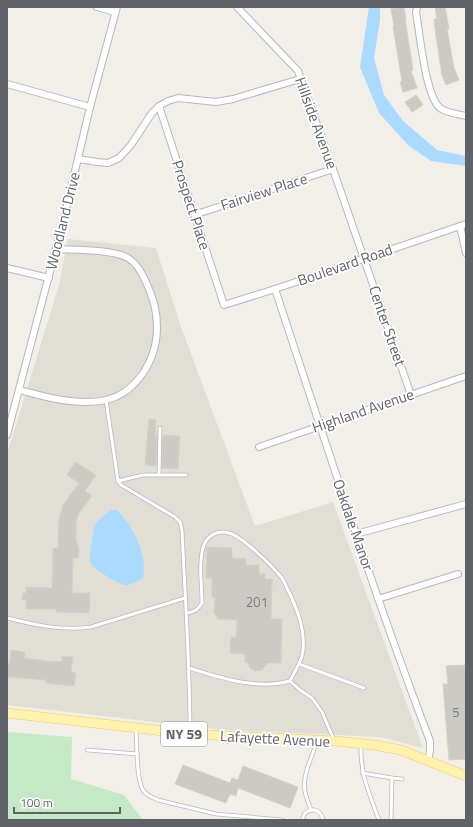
<svg xmlns="http://www.w3.org/2000/svg" width="473" height="827" font-family="'Titillium Web',sans-serif">
<style>
.education{fill:#e1ded6}
.green{fill:#c5e8c5}
.water{fill:#aadaff}
.building{fill:#cccac5;stroke:#d6d1c6}
.lines{fill:none;stroke-linecap:round;stroke-linejoin:round}
.lane-casing{stroke:#b5b8bc;stroke-width:4.5}
.street-casing{stroke:#b5b8bc;stroke-width:8}
.primary-casing{stroke:#f2c960;stroke-width:10}
.lane{stroke:#fff;stroke-width:3}
.street{stroke:#fff;stroke-width:6}
.primary{stroke:#fff2af;stroke-width:9}
.labels{text-anchor:middle;stroke-width:3.5;stroke-linejoin:round;paint-order:stroke}
.number-label{font-size:13px;fill:#7a7d7f}
.shield{fill:#fff;stroke:#8f9295;stroke-width:1}
.shield-label{font-size:14px;font-weight:bold;fill:#5f6368}
.street-label{font-size:15px;fill:#5f6368;stroke:#fff}
</style>
<rect width="100%" height="100%" fill="#f1efe8"/>
<polygon class="education" points="68,239 156,248 181,327 255,526 333,502 423,748 381,737 225,730 7,705 7,454 59,285"/>
<polygon class="green" points="7,732 72,737 71,779 124,795 143,820 7,820"/>
<g class="water">
<polygon points="369,7 380,7 380,20 374,58 384,95 403,121 437,150 466,156 466,166 431,161 408,145 379,113 360,67"/>
<path d="M111,510h6c16,17 31,43 26,68 -5,3 -10,7 -17,7 -7,0 -33,-16 -36,-23 -1,-5 3,-33 5,-37 4,-6 10,-11 16,-15z"/>
</g>
<g class="building">
<polygon points="404,7 406,19 405,19 413,70 411,71 417,88 403,92 400,82 402,81 393,27 394,26 391,9"/>
<polygon points="435,7 445,7 449,29 447,29 454,68 459,80 446,85 442,75 436,36 434,19 437,19"/>
<polygon points="416,95 423,105 412,112 405,102"/>
<polygon points="149,419 156,420 155,435 157,435 156,466 145,465"/>
<polygon points="163,435 180,436 178,469 162,468"/>
<polygon points="75,462 96,475 85,491 92,496 79,513 76,521 76,541 79,547 79,553 78,558 73,558 72,593 90,593 89,613 56,612 56,609 26,609 26,600 22,600 23,593 26,593 26,587 52,588 53,548 58,548 59,519 63,505 79,483 67,475"/>
<polygon points="207,547 232,548 232,558 246,559 246,565 259,565 259,574 265,574 265,579 272,579 271,619 282,619 281,663 267,663 262,670 255,671 250,668 248,663 245,663 245,654 230,653 231,637 236,637 237,620 218,619 214,613 215,598 212,598 212,578 206,578"/>
<polygon points="11,650 25,652 24,658 47,661 62,662 62,656 73,657 71,672 76,673 74,686 46,683 46,680 7,677 7,665 9,665"/>
<polygon points="466,665 466,759 449,760 443,684 448,684 446,666"/>
<polygon points="183,765 230,783 232,778 238,780 243,766 298,787 290,808 238,788 236,796 230,794 226,803 175,784"/>
</g>
<g class="lines">
<g class="lane-casing">
<g id="lane">
<path d="M106,400l12,81 3,4 54,32 5,5 2,8c3,67 8,135 8,202"/>
<polyline points="159,475 160,428"/>
<polyline points="118,481 143,475 186,475"/>
<path d="M187,613c7,-1 11,-3 15,-10 0,-17 -4,-42 2,-58 4,-10 14,-15 25,-12 14,4 43,33 53,45 3,4 4,9 7,14 9,19 18,42 13,64 -3,9 -8,17 -12,25"/>
<path d="M7,618c28,7 55,13 84,9l94,-29"/>
<polyline points="299,664 364,688"/>
<path d="M189,668c32,10 67,22 101,13l10,9 12,8 10,14 12,28"/>
<path d="M136,730c1,13 0,49 7,60 3,5 10,8 15,10l58,14 67,6"/>
<path d="M361,745c-1,29 8,48 18,75"/>
<polyline points="87,750 138,754"/>
<polyline points="362,773 392,778 391,820"/>
<polyline points="392,778 402,779"/>
<path d="M311,810c-2,-6 -5,-12 -6,-19 -3,-16 7,-34 12,-49"/>
<path d="M302,820l3,-7c8,-6 16,-3 18,7"/>
</g>
</g>
<g class="street-casing">
<g id="street">
<polyline points="97,7 115,12"/>
<polyline points="237,7 298,71 333,169 411,395"/>
<path d="M417,7l-1,6c4,20 9,82 24,95 6,5 18,6 26,8"/>
<polyline points="7,84 90,107"/>
<polyline points="159,106 224,305 275,289 466,224"/>
<polyline points="78,159 97,162 108,163 119,158 131,145 152,113 159,106 168,101 178,98 216,102 233,99 300,79"/>
<polyline points="194,215 333,169"/>
<polyline points="460,226 466,253"/>
<polyline points="7,268 49,278"/>
<path d="M275,289c50,151 98,303 155,452v10l-2,10"/>
<path d="M20,390c29,8 75,21 103,3 7,-4 13,-11 18,-17 21,-29 20,-63 5,-94 -4,-9 -9,-19 -18,-24 -16,-9 -53,-8 -72,-9"/>
<polyline points="7,435 64,218 90,107 117,7"/>
<polyline points="259,447 466,376"/>
<polyline points="356,534 466,504"/>
<polyline points="378,599 458,574"/>
</g>
</g>
<g class="primary-casing">
<polyline id="primary" points="7,713 190,734 335,741 374,745 401,750 466,776"/>
</g>
<use href="#lane" class="lane"/>
<use href="#street" class="street"/>
<use href="#primary" class="primary"/>
</g>
<g class="labels">
<g class="number-label">
<text x="257" y="607">201</text>
<text x="456" y="717">5</text>
</g>
<rect class="shield" x="161" y="722" width="46" height="24" rx="3"/>
<g class="shield-label">
<text x="184" y="739">NY 59</text>
</g>
<g class="street-label">
<text transform="translate(316 123) rotate(70)" y="5">Hillside Avenue</text>
<text transform="translate(264 192) rotate(-18)" y="5">Fairview Place</text>
<text transform="translate(191 205) rotate(72)" y="5">Prospect Place</text>
<text transform="translate(63 221) rotate(-76)" y="5">Woodland Drive</text>
<text transform="translate(345 265) rotate(-19)" y="5">Boulevard Road</text>
<text transform="translate(387 326) rotate(71)" y="5">Center Street</text>
<text transform="translate(363 411) rotate(-19)" y="5">Highland Avenue</text>
<text transform="translate(353 525) rotate(71)" y="5">Oakdale Manor</text>
<text transform="translate(275 739) rotate(3)" y="5">Lafayette Avenue</text>
</g>
</g>
<rect width="473" height="827" fill="none" stroke="#5f6368" stroke-width="16"/>
<path d="M14 807v6h106v-6" fill="none" stroke="#5f6368" stroke-width="2"/>
<text x="20" y="807" font-size="12" fill="#5f6368" stroke="#ffffff" stroke-width="3" paint-order="stroke">100 m</text>
</svg>
